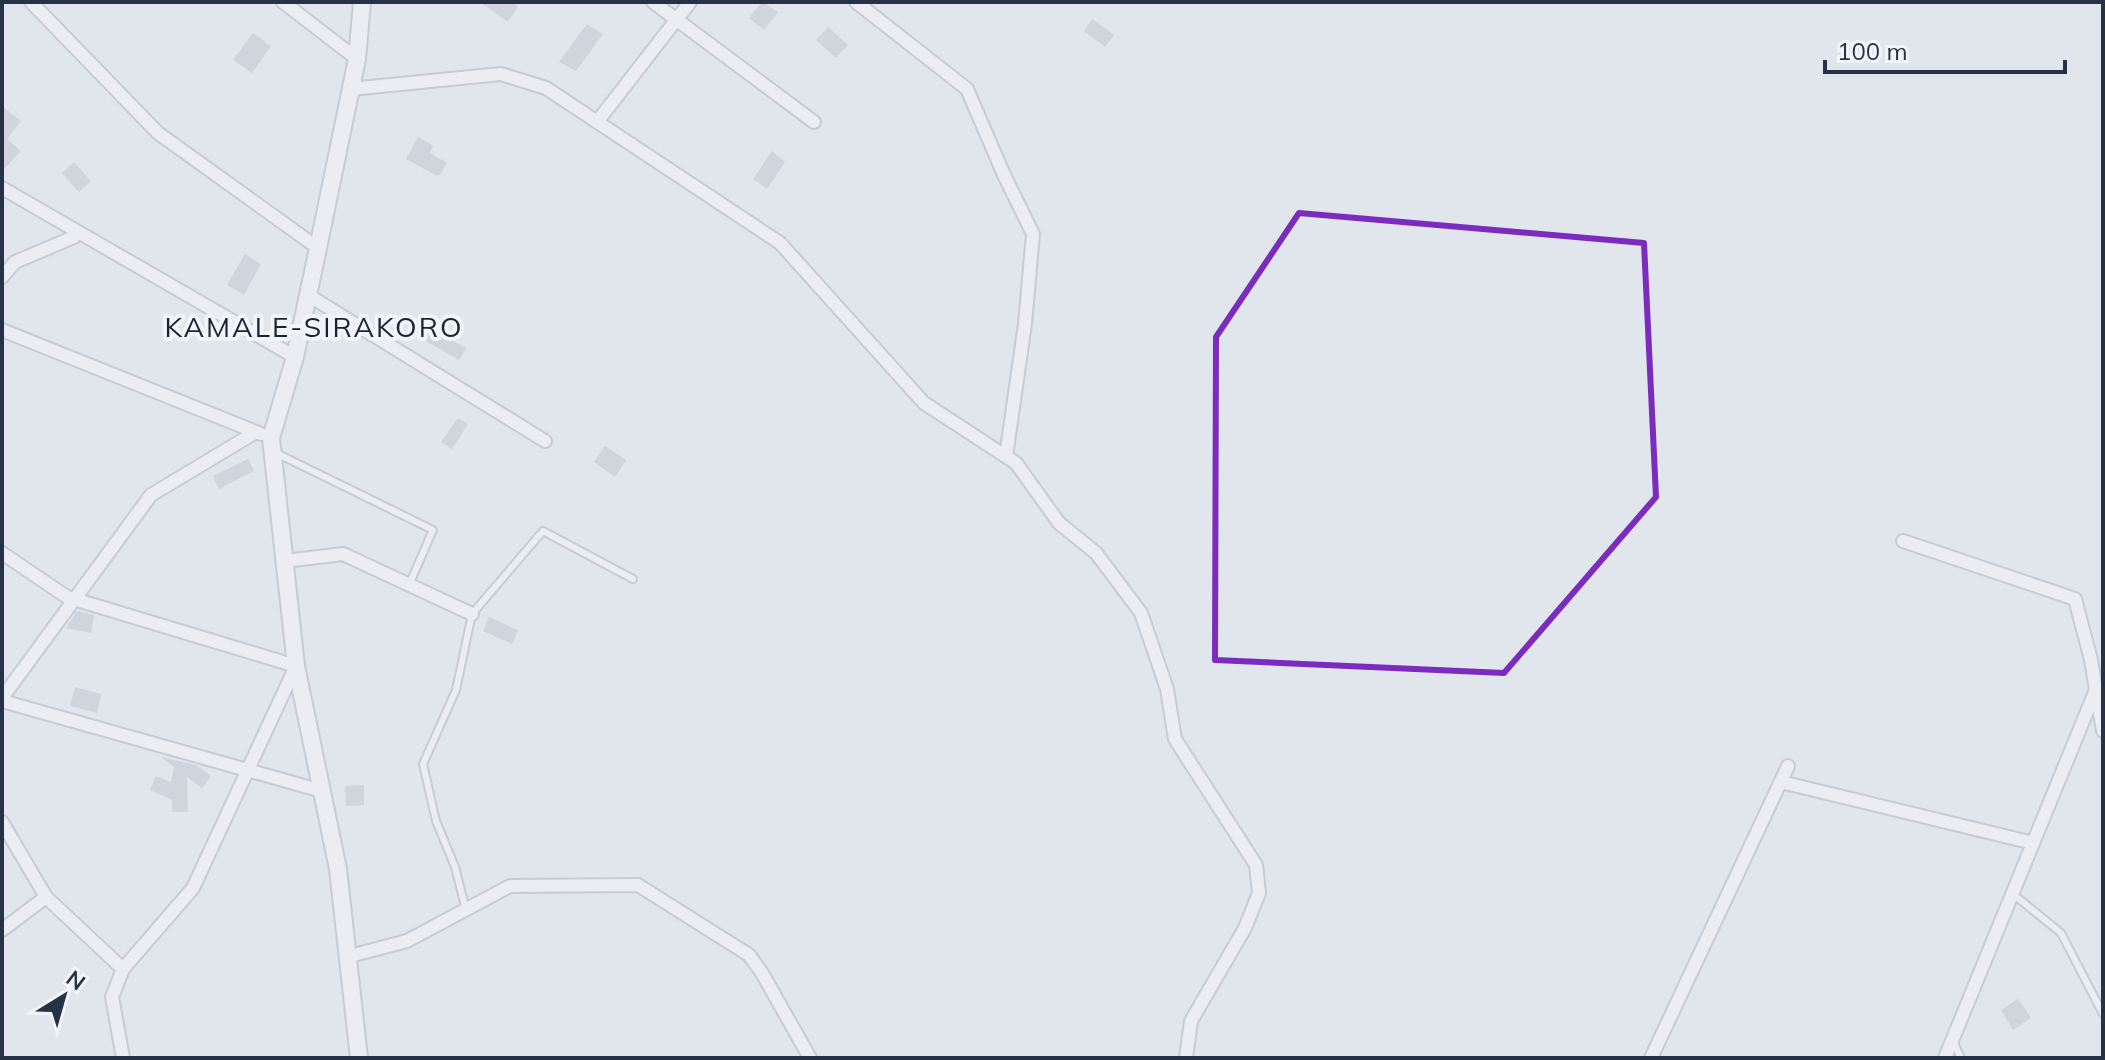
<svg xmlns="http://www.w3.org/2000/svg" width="2105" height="1060" font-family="Mulish,sans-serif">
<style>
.building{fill:#b8beca}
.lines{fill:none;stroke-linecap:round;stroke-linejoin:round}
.service-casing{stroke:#a5acb7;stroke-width:10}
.minor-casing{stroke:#a5acb7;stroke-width:16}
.tertiary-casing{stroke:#a5acb7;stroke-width:20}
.service{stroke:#f5f6f9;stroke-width:6}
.minor{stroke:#f5f6f9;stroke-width:12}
.tertiary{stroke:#f5f6f9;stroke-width:16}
.marked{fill:none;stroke:#7b2cbf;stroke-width:6;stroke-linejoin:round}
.labels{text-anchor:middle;stroke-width:8;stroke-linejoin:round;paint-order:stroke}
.quarter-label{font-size:28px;letter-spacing:2px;fill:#1a2336;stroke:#f1f4f8}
</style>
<rect width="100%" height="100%" fill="#e1e5ec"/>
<g class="building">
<polygon points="480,2 512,2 518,7 508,22"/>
<polygon points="762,2 778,12 764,30 749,18"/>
<polygon points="1092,19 1114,35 1105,47 1084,31"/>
<polygon points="587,24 603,34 576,71 559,62"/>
<polygon points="828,27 848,45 836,58 816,40"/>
<polygon points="253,33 271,46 252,73 233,60"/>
<polygon points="2,106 21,121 7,139 21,151 2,171"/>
<polygon points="418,137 433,146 430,153 447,163 440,175 435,175 406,159"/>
<polygon points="772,151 785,162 767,189 753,179"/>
<polygon points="74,162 91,181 79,192 62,173"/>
<polygon points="245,254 261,264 244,295 227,285"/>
<polygon points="431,328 466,348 459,360 424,340"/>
<polygon points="458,418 468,424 452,449 441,442"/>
<polygon points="605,446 626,460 615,477 594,462"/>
<polygon points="248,459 254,471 219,489 213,476"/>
<polygon points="77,611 94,615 91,633 66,628"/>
<polygon points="489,617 518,630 512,644 483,631"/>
<polygon points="75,687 101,694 97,713 70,706"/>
<polygon points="161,757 196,765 211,776 202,788 187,777 188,812 172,812 172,800 150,790 156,776 171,782 174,767"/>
<polygon points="364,785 364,805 346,806 345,786"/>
<polygon points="2018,999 2031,1018 2013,1030 2001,1010"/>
</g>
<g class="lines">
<g class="service-casing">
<g id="service">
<polyline points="274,452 433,530 409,585"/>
<polyline points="2013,894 2061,933 2103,1014"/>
<polyline points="466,910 455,867 436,821 423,764 456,690 472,614 543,531 633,579"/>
<polyline points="1953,1041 1961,1058"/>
</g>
</g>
<g class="minor-casing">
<g id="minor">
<polyline points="31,2 158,133 318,248"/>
<polyline points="283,2 357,59"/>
<polyline points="653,2 814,122"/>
<polyline points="856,2 967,89 1004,175 1033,234 1025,324 1006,456"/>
<polyline points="350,89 501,74 546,88 780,243 924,403 1016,463 1059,523 1096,553 1141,613 1167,689 1175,739 1256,865 1259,893 1245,928 1191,1021 1186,1058"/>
<polyline points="597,122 690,2"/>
<polyline points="2,188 295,357"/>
<polyline points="2,277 15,262 74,237"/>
<polyline points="308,295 545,441"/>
<polyline points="2,330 261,434"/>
<polyline points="1903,541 2075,599 2091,660 2103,731"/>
<polyline points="2,553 67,597 296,666 193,888 123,969 112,997 123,1058"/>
<polyline points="285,561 343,554 472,614"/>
<polyline points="2,698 151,495 256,432"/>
<polyline points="2,701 322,791"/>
<polyline points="1781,782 2033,843"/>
<polyline points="2,822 46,897 123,969"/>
<polyline points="2,930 46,897"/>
<polyline points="346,957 407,941 510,886 638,885 749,955 762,973 810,1058"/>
<polyline points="1651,1058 1788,766"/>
<polyline points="1945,1058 2095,692"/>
</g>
</g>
<g class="tertiary-casing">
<polyline id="tertiary" points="359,1058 338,869 296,666 271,438 295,357 318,248 357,59 362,2"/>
</g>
<use href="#service" class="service"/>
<use href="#minor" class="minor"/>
<use href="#tertiary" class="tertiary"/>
</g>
<path d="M0 0H2105V1060H0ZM1299,213l345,30 12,254 -152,176 -289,-13 1,-323z" fill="#e1e5ec" fill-opacity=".55" fill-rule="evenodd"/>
<path class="marked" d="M1299,213l345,30 12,254 -152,176 -289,-13 1,-323z"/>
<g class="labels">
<g class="quarter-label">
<text x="314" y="337">KAMALE-SIRAKORO</text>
</g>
</g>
<rect width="2105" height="1060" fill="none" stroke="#273246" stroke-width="8"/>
<g transform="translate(64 996) rotate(37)" stroke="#f1f4f8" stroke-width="6" paint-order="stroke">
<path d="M0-6L14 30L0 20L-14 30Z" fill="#273246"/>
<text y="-12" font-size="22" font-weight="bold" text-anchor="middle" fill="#273246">N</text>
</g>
<path d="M1825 60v12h240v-12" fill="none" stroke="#273246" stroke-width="4"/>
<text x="1837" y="60" font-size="24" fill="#273246" stroke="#f1f4f8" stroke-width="6" paint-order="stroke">100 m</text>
</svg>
